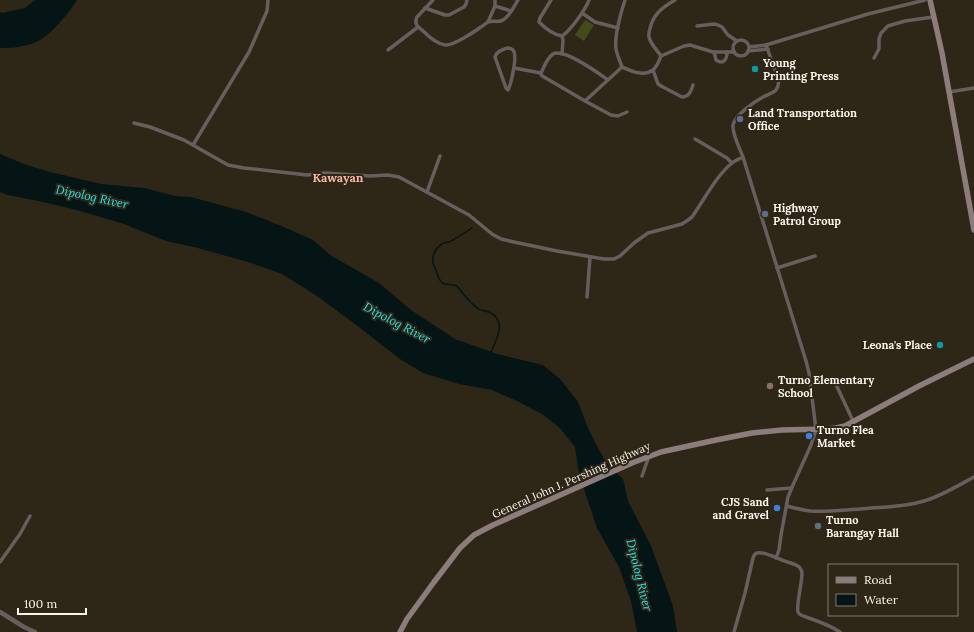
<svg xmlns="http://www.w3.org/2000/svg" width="974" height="632" font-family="Lora,serif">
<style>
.green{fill:#444b1b}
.water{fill:#051415}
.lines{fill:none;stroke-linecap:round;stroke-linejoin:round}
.stream{stroke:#051415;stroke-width:1.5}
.minor{stroke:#685e5e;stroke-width:3.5}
.tertiary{stroke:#685e5e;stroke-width:4.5}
.secondary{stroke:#8c7d7c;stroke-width:5.5}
.culture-dot{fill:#0f9aa8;stroke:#2e2617;stroke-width:1.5}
.service-dot{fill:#5c6f8a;stroke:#2e2617;stroke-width:1.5}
.education-dot{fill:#8d6e63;stroke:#2e2617;stroke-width:1.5}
.shop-dot{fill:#3f7fe0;stroke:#2e2617;stroke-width:1.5}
.labels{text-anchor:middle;stroke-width:4;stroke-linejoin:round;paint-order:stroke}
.poi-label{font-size:11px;font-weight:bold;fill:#faf4eb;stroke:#2e2617;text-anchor:start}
.street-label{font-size:11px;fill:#faf4eb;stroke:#2e2617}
.neighbourhood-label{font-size:12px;font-weight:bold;fill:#f9b7a9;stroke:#2e2617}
.water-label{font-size:12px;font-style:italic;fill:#26e5ec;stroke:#2e2617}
</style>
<rect width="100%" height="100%" fill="#2e2617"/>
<polygon class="green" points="585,20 594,25 584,41 575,35"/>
<g class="water">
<path d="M35,0h42c-8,13 -27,36 -41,42 -11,5 -24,6 -36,6v-36l2,1 23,-5z"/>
<polygon points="0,154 24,164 50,172 101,184 144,188 175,196 191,197 246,212 279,225 313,240 330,255 379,283 411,310 455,339 497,354 543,365 561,380 578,402 588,428 599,450 608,465 623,479 628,501 651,546 673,606 677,632 637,632 631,601 619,567 597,528 587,498 579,473 575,447 560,428 542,414 517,401 492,390 459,384 423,373 400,359 355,324 317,296 282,274 248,262 198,248 166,241 124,224 77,210 43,202 8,195 0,192"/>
</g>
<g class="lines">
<path class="stream" d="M472,228c-7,5 -14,9 -21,13 -3,2 -6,1 -9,3 -8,5 -12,15 -7,24 2,5 4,14 9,16 4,1 8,0 13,2 5,6 14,19 22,23 3,2 8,2 12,4 16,9 5,27 0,39"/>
<g class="minor">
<path d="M433,0l-16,17c-3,6 0,10 5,13 6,6 15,14 23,15 8,1 29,-13 36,-18 2,-1 5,-4 7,-5 5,-2 11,1 15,-2 7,-4 11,-14 15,-20"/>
<path d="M551,0l-11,18 -1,4c6,6 15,13 23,14 8,-5 24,-27 27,-36"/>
<polyline points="495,6 511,11"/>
<polyline points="425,8 445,15 449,15 464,7 466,4 467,0"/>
<polyline points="582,13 595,22 618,28"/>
<polyline points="488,22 495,6 495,0"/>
<polyline points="697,26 714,24 718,25 722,27 728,35 737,41"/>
<polyline points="562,36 563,40 562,54"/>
<circle cx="741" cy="48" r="8"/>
<path d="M766,45l12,33c1,4 1,8 -2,12 -3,3 -9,5 -13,7 -9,5 -28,18 -30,28 -1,9 7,24 10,32l63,204 3,12 7,57 -5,15 -18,40 -5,12 -7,38 -2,15 -3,8"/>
<polyline points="749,47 766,45 868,14 925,0"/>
<path d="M507,48c3,0 4,0 6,2 5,5 -2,34 -5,40l-2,-2 -11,-31c2,-6 7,-7 12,-9z"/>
<polyline points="388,50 418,27"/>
<polyline points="748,51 768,49"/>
<path d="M714,52l2,8c7,5 11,0 11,-8"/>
<path d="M661,56c-4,-6 -10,-11 -12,-19 -1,-4 1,-8 2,-12 4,-13 14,-19 24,-25"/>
<polyline points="874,58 879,49 879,39 881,33 888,26 905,21 933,17"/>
<path d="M622,67c-2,-6 -5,-12 -6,-18 -2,-12 5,-37 9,-49"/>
<polyline points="514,68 541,73"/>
<path d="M653,70l5,14 3,2 21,11c7,0 9,-6 11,-12"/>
<path d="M608,80c-10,-7 -44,-32 -55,-26 -6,4 -9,13 -12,19v2l3,2 41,24 37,-34c9,4 21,10 31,3 4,-3 6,-9 8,-14l23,-10 6,-1 23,7h21"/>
<polyline points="949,92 974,88"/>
<polyline points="585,101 611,115 618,116 627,112"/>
<path d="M134,123l16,4 34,13 44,25 16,3 63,7 18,-2 45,3 18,-1 11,2 70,38 23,19 9,5 13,3 43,9 47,8h10l6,-3 14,-13 14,-10 34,-9 6,-4 4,-3c12,-17 24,-41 40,-54 3,-3 7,-4 11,-6"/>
<polyline points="695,139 727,158 732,163"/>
<polyline points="193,145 249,52 267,11 268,0"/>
<polyline points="427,192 440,156"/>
<polyline points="777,268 815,256"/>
<polyline points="587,297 590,257"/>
<polyline points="833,378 853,421"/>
<polyline points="642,476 649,456"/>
<polyline points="767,490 791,488"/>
<path d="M787,506c7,2 15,4 23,5 17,1 33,-1 50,-2 22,-2 46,-2 67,-9 16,-5 32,-15 47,-23"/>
<polyline points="0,562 20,534 30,516"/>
<path d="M734,632l11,-39 8,-35c1,-3 1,-4 4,-5 7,-2 19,5 25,7 6,3 14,3 18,8 2,2 2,3 2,6 0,8 -6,32 -4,38 1,3 5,4 8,5 12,4 23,8 34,15"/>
</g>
<polyline class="tertiary" points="0,612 24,627 35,632"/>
<g class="secondary">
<polyline points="930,0 942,53 974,230"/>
<polyline points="400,632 407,619 434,582 460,548 474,535 493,525 632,463 661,452 716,440 752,433 782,430 826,429 836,428 845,426 919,386 974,359"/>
</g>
</g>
<g class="culture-dot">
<circle cx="755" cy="69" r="4"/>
<circle cx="940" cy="345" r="4"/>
</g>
<g class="service-dot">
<circle cx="740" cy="119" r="4"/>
<circle cx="765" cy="214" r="4"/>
<circle cx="818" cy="526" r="4"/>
</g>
<circle class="education-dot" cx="770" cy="386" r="4"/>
<g class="shop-dot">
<circle cx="809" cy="436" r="4"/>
<circle cx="777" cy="508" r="4"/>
</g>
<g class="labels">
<g class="poi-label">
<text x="763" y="67">Young<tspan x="763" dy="13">Printing Press</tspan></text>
<text x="748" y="117">Land Transportation<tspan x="748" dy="13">Office</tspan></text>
<text x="773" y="212">Highway<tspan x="773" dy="13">Patrol Group</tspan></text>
<text x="932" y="349" text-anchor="end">Leona's Place</text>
<text x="778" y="384">Turno Elementary<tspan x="778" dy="13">School</tspan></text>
<text x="817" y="434">Turno Flea<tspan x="817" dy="13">Market</tspan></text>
<text x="769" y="506" text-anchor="end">CJS Sand<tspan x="769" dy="13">and Gravel</tspan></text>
<text x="826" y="524">Turno<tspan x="826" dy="13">Barangay Hall</tspan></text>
</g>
<g class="street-label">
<text transform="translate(571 480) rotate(-24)" y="4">General John J. Pershing Highway</text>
</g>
<g class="neighbourhood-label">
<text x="338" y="182">Kawayan</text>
</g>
<g class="water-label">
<text transform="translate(92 197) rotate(12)" y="4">Dipolog River</text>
<text transform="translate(397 323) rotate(28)" y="4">Dipolog River</text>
<text transform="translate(639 575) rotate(76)" y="4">Dipolog River</text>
</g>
</g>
<rect x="828" y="564" width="130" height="52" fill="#2e2617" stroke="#80786c"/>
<rect x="836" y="577" width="20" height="6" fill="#8c7d7c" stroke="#80786c"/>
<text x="864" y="584" font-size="12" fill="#faf4eb">Road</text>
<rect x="836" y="594" width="20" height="12" fill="#051415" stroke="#80786c"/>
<text x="864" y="604" font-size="12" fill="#faf4eb">Water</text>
<path d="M18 608v6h68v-6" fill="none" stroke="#faf4eb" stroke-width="2"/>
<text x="24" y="608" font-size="12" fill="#faf4eb" stroke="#2e2617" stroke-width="3" paint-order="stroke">100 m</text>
</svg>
